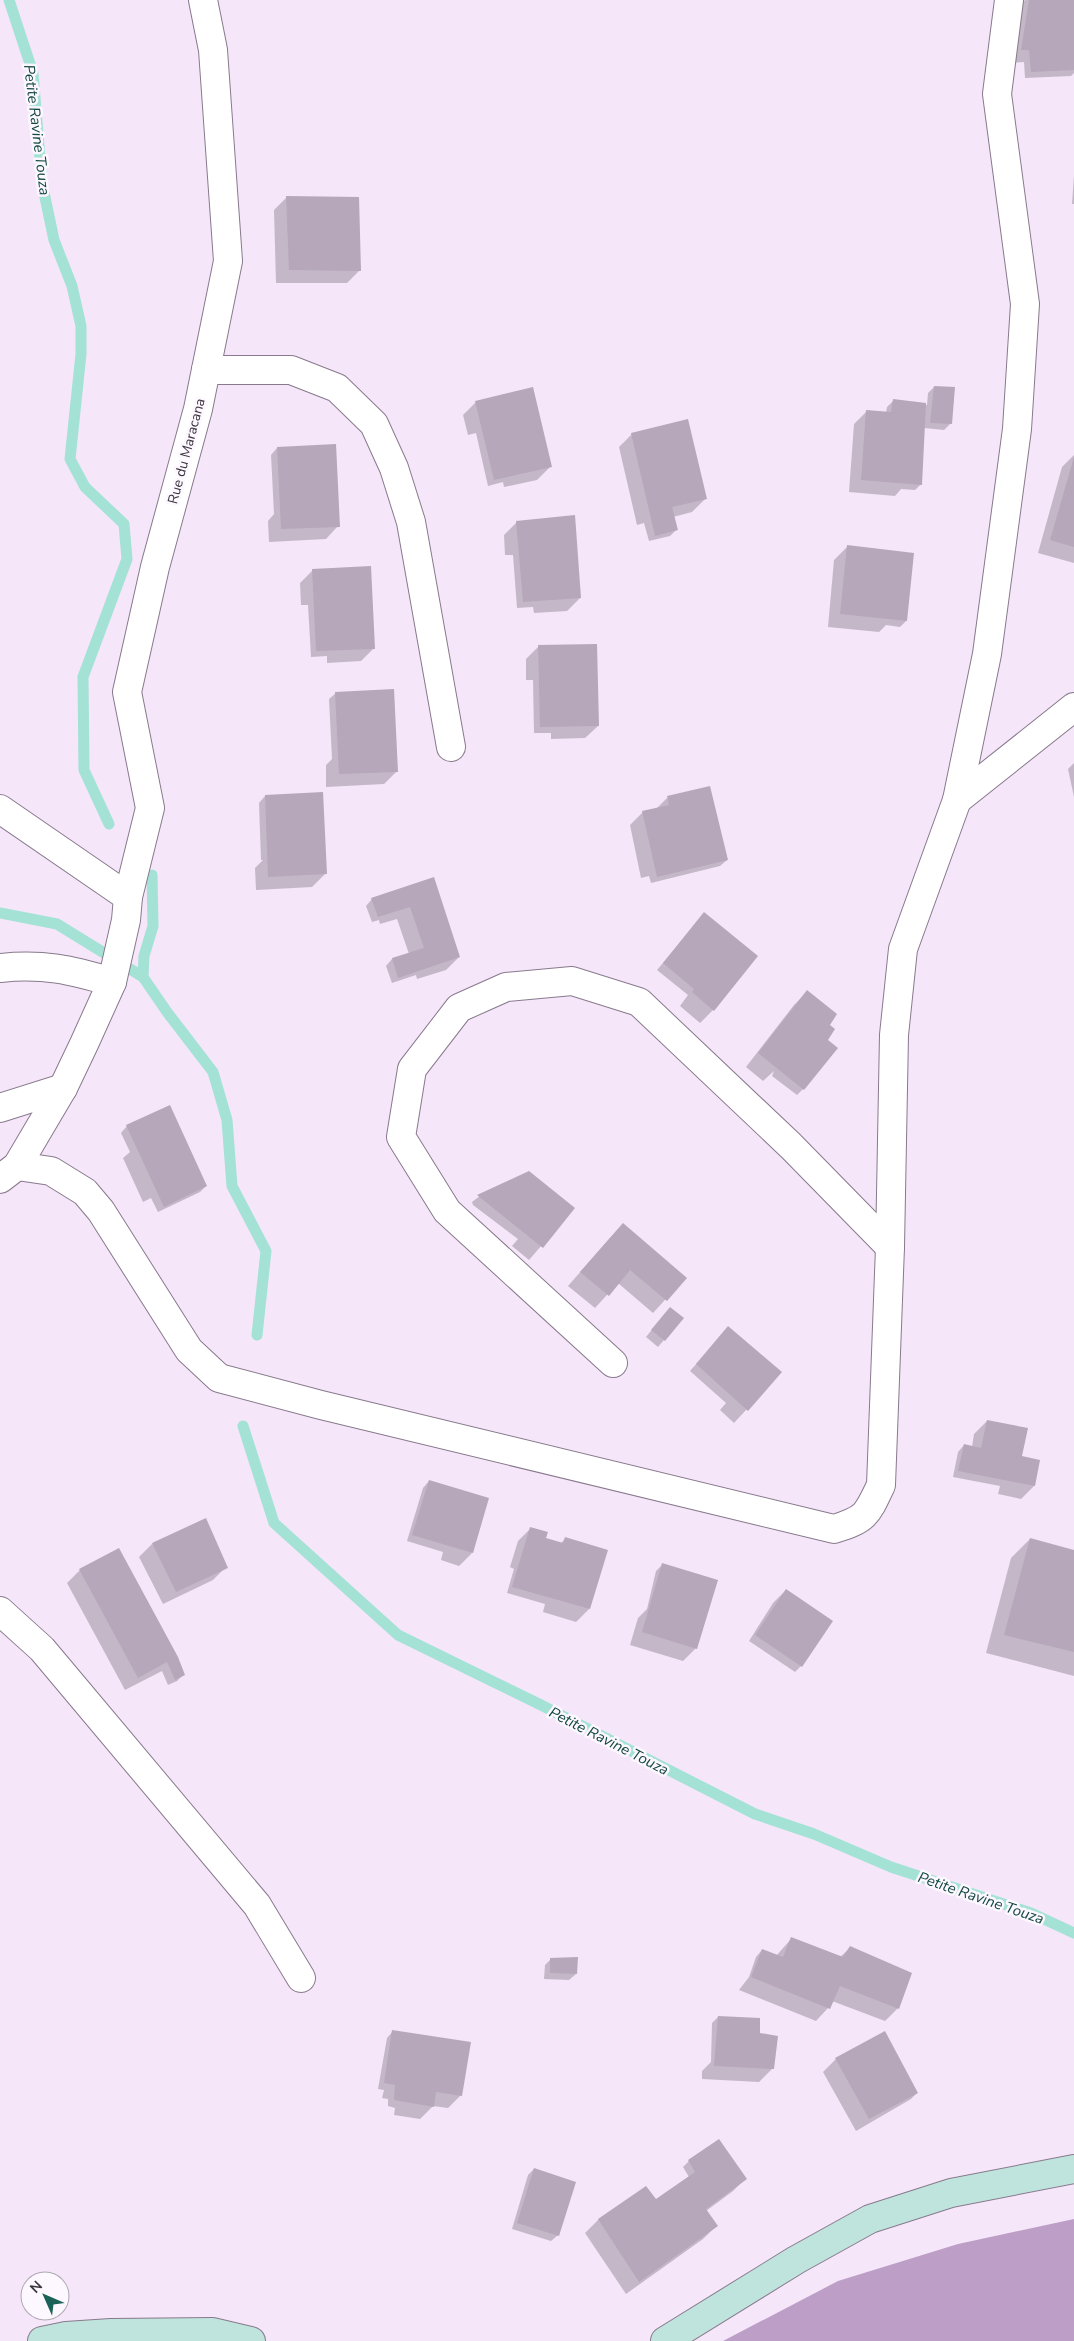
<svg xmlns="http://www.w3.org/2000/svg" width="1074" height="2341" font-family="'Nunito Sans',sans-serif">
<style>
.forest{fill:#bd9ec6}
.shadow{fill:#0003}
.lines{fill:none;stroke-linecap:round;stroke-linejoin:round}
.stream{stroke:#a3e2d5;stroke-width:11}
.building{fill:#b6a7ba}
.minor-casing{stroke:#887a8c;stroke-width:30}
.secondary-casing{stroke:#887a8c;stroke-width:30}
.minor{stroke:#fff;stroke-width:28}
.secondary{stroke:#bfe4de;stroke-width:28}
.labels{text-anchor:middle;stroke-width:5;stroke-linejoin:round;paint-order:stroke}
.street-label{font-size:14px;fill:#3a343c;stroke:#fdf7ff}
.water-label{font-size:15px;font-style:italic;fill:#10473f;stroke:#fdf7ff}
</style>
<rect width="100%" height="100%" fill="#f5e6fa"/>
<polygon class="forest" points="1074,2219 1074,2341 723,2341 838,2281 958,2244"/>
<g class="shadow">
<polygon points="1025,0 1074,0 1074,73 1071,76 1025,78 1024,62 1008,63 1018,7"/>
<polygon points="1074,176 1074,204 1072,204"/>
<polygon points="287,197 360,270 347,283 276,283 274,210"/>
<polygon points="934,387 951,423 944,430 924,428 921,484 915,490 901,489 895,496 849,492 854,424 867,411 886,413 887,407 893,401 927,405 928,393"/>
<polygon points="476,402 550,467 537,480 504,487 503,482 488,486 476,433 468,435 463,415"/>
<polygon points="632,434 705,499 692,512 673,517 676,530 670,536 649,541 644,523 637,525 619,447"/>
<polygon points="277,448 338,526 326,539 269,542 268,521 274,514 271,455"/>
<polygon points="1074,455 1074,563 1038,553 1062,467"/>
<polygon points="517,522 580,598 567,611 534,613 533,607 517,608 513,555 505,555 504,535"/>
<polygon points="847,547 906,621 900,627 886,625 879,632 828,627 834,560"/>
<polygon points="313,570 374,648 361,661 327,663 327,656 311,657 308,605 301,605 300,583"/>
<polygon points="539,646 598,726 585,738 551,739 551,733 534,733 533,680 526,680 526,659"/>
<polygon points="336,693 397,771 384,784 326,787 326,765 332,759 329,699"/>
<polygon points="1074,763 1074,797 1068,769"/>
<polygon points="265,796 325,874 312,887 256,890 255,868 263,860 261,860 259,803"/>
<polygon points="667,798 727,860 720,866 651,883 649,876 641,878 630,825 643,812 656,809"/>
<polygon points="433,879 459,957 446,970 417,979 416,975 392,983 386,966 392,959 409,954 397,919 380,924 379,920 372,922 366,906 372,899"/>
<polygon points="704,914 713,1010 700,1023 680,1006 688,995 657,970"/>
<polygon points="807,992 828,1025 826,1040 803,1089 797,1095 772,1076 774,1071 763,1081 746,1067 794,1005"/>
<polygon points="127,1126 206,1186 200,1192 158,1212 151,1198 143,1202 123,1158 130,1152 121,1133"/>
<polygon points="485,1192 574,1208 529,1260 512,1246 518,1239 473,1205 472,1202"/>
<polygon points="610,1238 685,1278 653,1313 618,1283 595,1308 568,1286"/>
<polygon points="664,1315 682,1319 658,1347 646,1337"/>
<polygon points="728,1328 780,1373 734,1423 720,1410 726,1403 690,1371"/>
<polygon points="987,1421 1021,1457 1034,1486 1021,1499 998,1494 1000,1486 953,1477 958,1452 964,1445 972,1447 974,1434"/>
<polygon points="429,1481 472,1553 459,1566 441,1560 443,1552 407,1541 423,1488"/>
<polygon points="531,1528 545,1539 560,1544 565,1539 589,1609 576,1622 543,1612 545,1604 507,1593 514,1569 510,1567 518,1541"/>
<polygon points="1030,1539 1074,1551 1074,1676 986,1653 1011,1558"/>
<polygon points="152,1544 226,1567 213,1580 163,1604 139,1557"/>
<polygon points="662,1565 696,1648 683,1661 630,1645 638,1618 647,1609 656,1571"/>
<polygon points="80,1570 184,1674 177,1681 168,1685 162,1671 125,1690 67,1583"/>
<polygon points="786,1590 801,1666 795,1672 749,1641 773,1603"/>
<polygon points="792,1938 840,1957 850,1948 898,2008 885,2021 832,2001 828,2008 816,2021 739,1990 749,1977 756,1957 762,1950 776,1956"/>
<polygon points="551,1959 576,1974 569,1980 544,1979 545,1965"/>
<polygon points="718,2017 759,2035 772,2069 759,2082 702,2079 702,2071 711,2062 712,2023"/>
<polygon points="393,2031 461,2095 448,2108 433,2106 420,2119 394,2115 395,2108 388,2106 388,2099 382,2098 384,2090 378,2089 387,2038"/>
<polygon points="884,2033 917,2093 911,2099 856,2131 823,2072 836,2059"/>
<polygon points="689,2161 746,2178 733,2191 706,2211 716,2226 703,2239 626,2294 585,2233 598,2220 645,2188 656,2201 689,2177 683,2167"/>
<polygon points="534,2169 558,2235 551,2241 512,2229 528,2175"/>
</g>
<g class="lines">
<g class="stream">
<polyline points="9,0 33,73 42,183 54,240 72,286 81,326 81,354 70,459 85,487 124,524 127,559 83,677 84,770 109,824"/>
<polyline points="152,875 153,926 144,956 143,977 167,1012 213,1072 227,1120 232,1186 266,1251 257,1335"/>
<polyline points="0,913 57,924 143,977"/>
<polyline points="243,1426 274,1523 398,1635 541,1705 755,1814 814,1834 891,1867 1031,1913 1074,1933"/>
</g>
</g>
<g class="building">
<polygon points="1029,0 1074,0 1074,70 1031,72 1029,50 1021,50"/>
<polygon points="286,196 359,197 361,271 289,270"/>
<polygon points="934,386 955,387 952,424 930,423"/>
<polygon points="533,387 552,467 494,480 475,401"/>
<polygon points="893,399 926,403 922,485 861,480 866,410 891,412"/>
<polygon points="688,419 707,499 672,507 678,530 655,536 631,433"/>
<polygon points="336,444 340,527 281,529 277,447"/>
<polygon points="1074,457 1074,547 1050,540"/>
<polygon points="575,515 581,598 523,602 516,521"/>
<polygon points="847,545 914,553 907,621 840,614"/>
<polygon points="371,566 375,649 316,651 312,569"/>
<polygon points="597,644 599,726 540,727 538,645"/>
<polygon points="394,689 398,772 339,774 335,692"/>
<polygon points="710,786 728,860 657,877 642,811 669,805 667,796"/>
<polygon points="323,792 327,874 268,877 265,795"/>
<polygon points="434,877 460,957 398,978 392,958 424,948 410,907 378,917 371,898"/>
<polygon points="704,912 758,956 714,1011 692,992 694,989 663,963"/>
<polygon points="807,990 837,1014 830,1025 835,1029 828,1040 838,1048 804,1090 758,1053"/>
<polygon points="170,1105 207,1186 164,1207 126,1125"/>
<polygon points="529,1171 575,1208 543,1248 477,1195"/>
<polygon points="623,1223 687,1278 667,1301 630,1270 609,1296 580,1272"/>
<polygon points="670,1307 684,1318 665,1341 651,1330"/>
<polygon points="728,1326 782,1372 748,1411 696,1364"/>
<polygon points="987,1420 1028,1428 1022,1456 1040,1460 1035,1486 958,1471 964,1444 981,1448"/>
<polygon points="429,1480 489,1498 473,1553 412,1535"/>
<polygon points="206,1518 228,1568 176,1592 152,1543"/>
<polygon points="530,1527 548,1532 546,1538 563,1543 565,1537 608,1550 590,1609 512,1587"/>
<polygon points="1030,1538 1074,1550 1074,1652 1004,1635"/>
<polygon points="119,1548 178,1657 185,1675 175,1680 167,1662 138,1678 79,1569"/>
<polygon points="662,1563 718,1580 697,1649 642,1632"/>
<polygon points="786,1589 833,1621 802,1667 755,1635"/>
<polygon points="791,1937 843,1957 850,1946 912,1973 899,2009 840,1986 830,2009 751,1977 762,1949 783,1957"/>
<polygon points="578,1957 577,1974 550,1973 550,1958"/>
<polygon points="718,2016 760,2018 760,2033 778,2036 774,2069 714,2066"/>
<polygon points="392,2030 471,2042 462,2096 436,2092 434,2107 394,2100 395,2085 384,2083"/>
<polygon points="885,2031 918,2093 869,2119 835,2058"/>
<polygon points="719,2139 747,2179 706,2209 718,2226 639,2282 598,2219 646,2186 656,2199 695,2172 688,2160"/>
<polygon points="534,2168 576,2182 559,2236 517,2223"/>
</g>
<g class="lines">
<g class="minor-casing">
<g id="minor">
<polyline points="206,370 291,370 337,388 374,424 394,468 411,522 451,747"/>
<polyline points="957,800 1074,707"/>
<polyline points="0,809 128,897 126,920 112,982 84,1044 63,1088 17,1166 0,1179"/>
<polyline points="128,897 150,808 127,692 155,567 198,409 228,261 213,50 203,0"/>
<path d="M0,968c42,-5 72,2 112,14"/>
<polyline points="0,1108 63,1088"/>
<path d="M17,1166l34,5 34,21 16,19 88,139 30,28 102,27 513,124c32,-10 33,-14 47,-44l9,-238 4,-212 9,-86 54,-149 30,-146 30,-225 8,-125 -28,-210 12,-94"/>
<polyline points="613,1363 447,1211 401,1137 412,1069 459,1008 506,987 572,981 639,1002 791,1146 890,1247"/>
<polyline points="0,1611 42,1649 257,1905 301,1978"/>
</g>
</g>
<g class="secondary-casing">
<g id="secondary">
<polyline points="42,2341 66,2336 111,2333 213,2332 251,2341"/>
<polyline points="665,2341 796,2260 870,2219 951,2193 1074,2169"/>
</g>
</g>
<use href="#minor" class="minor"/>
<use href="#secondary" class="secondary"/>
</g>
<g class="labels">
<g class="street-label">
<text transform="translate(186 451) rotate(-75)" y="5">Rue du Maracana</text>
</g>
<g class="water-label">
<text transform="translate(37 130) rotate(83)" y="5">Petite Ravine Touza</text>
<text transform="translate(609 1741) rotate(27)" y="5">Petite Ravine Touza</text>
<text transform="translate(981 1898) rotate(19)" y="5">Petite Ravine Touza</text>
</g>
</g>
<g transform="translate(45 2296) rotate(315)"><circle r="24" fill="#fdf7ff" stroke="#afa9b1"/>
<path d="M0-4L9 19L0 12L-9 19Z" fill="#1a6257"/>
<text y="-8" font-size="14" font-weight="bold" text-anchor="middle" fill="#3a343c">N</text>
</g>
</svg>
